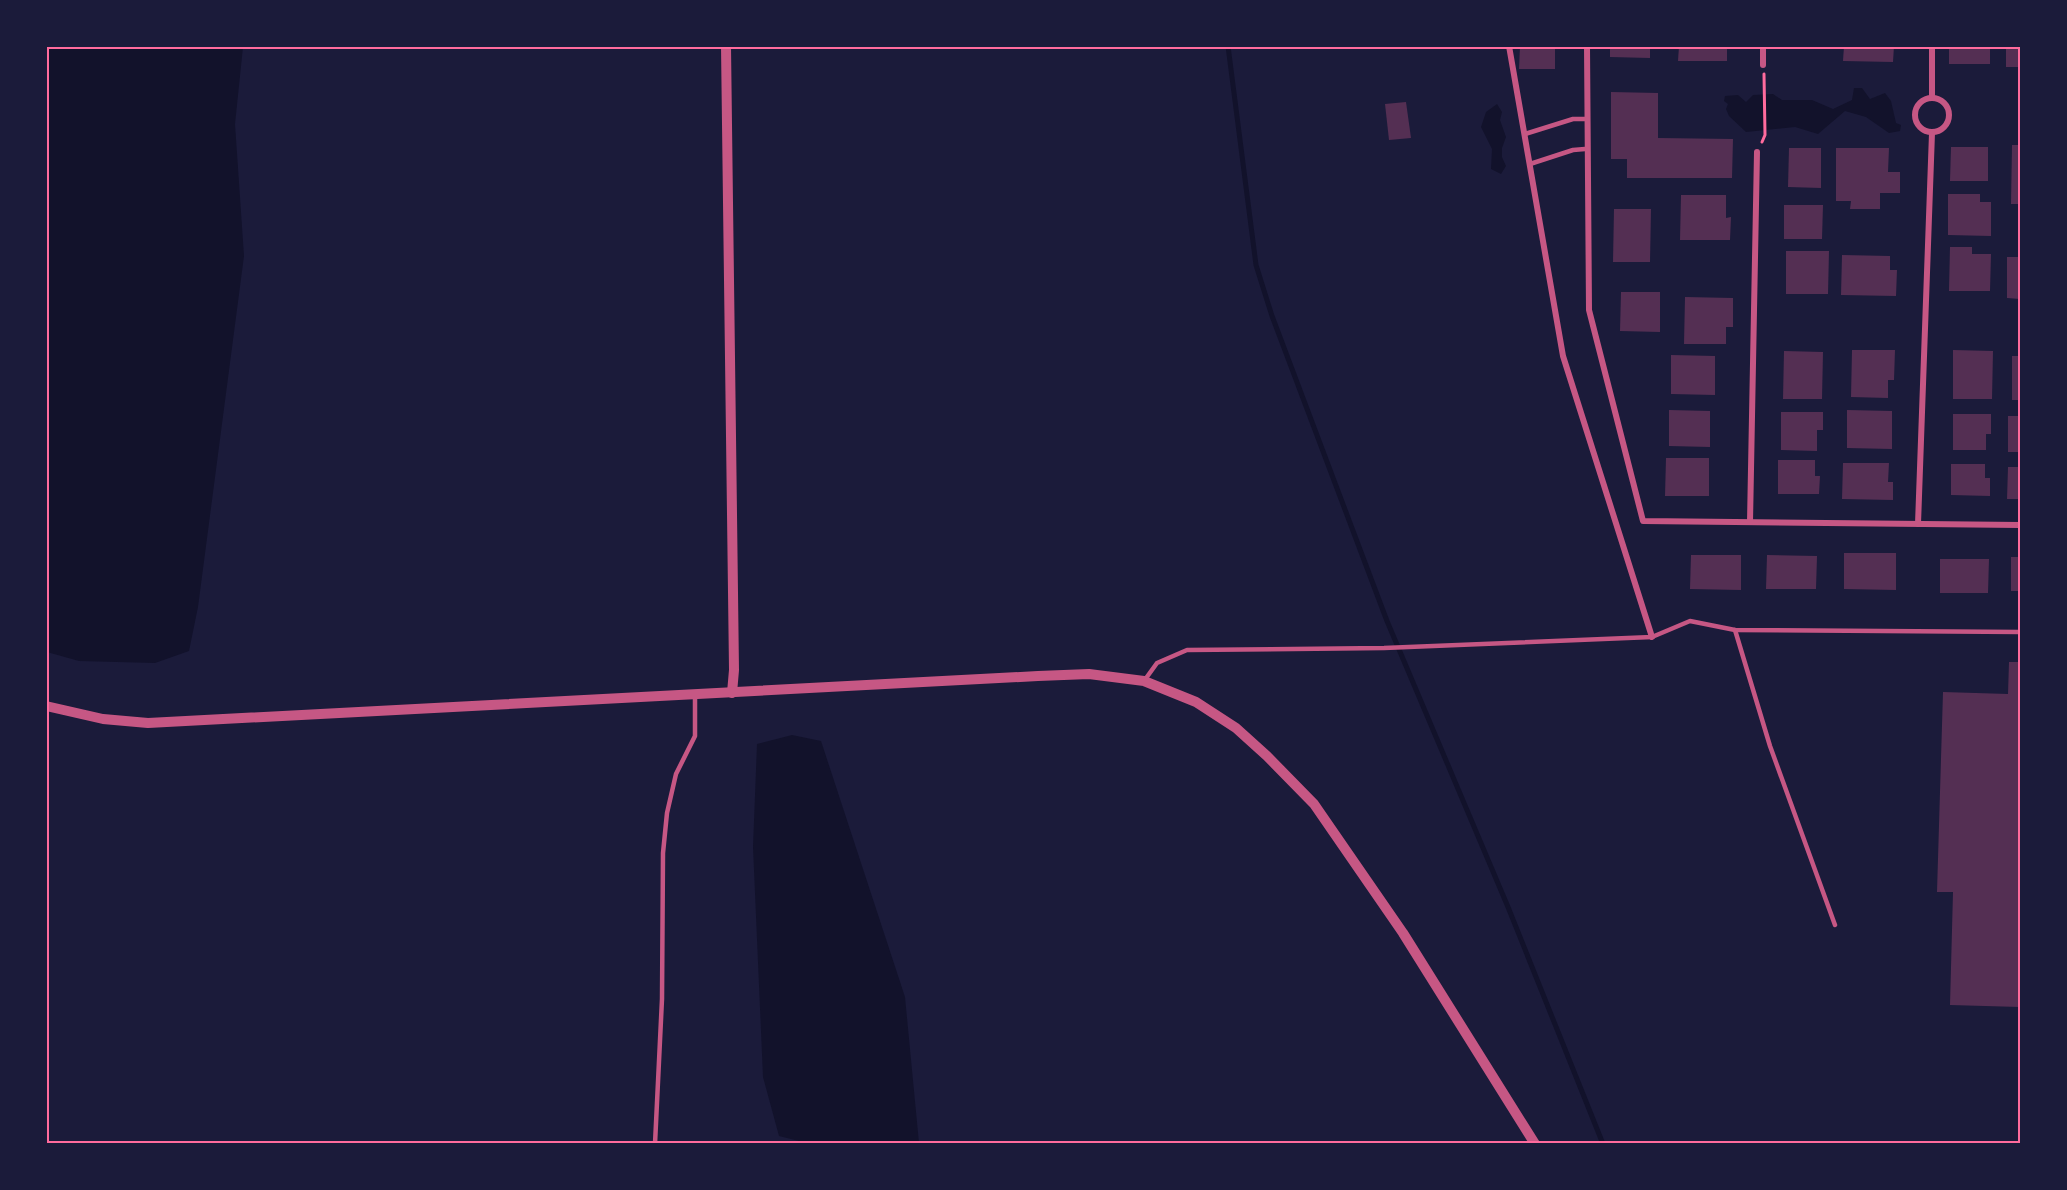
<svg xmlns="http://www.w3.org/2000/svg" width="2067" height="1190" font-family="Arial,sans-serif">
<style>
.water{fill:#12122b}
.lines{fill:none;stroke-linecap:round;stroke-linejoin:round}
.stream{stroke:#12122b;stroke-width:5}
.building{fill:#542f53}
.path{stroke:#ff6b9d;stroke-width:3}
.service{stroke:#c65784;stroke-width:4.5}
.minor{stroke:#c65784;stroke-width:6}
.tertiary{stroke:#c65784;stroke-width:10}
.neatline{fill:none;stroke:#ff6b9d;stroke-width:2}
</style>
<rect width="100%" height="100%" fill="#1b1b3a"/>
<g class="water">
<polygon points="46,47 243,47 235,124 244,256 198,607 189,651 155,663 79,661 47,652"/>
<polygon points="1854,88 1862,88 1870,99 1885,93 1891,101 1896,123 1901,125 1900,131 1889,133 1866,117 1845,111 1818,134 1795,127 1746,132 1729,116 1726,109 1728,104 1724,101 1725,96 1738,95 1746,102 1753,95 1773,94 1782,100 1812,100 1833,109 1852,100"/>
<polygon points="1497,104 1502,112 1500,120 1506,137 1502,148 1502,157 1506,166 1501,174 1491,169 1492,149 1481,127 1486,112"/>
<polygon points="792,735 821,741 905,997 919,1143 807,1143 779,1136 763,1077 753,847 757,744"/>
</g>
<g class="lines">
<polyline class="stream" points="1228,46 1256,265 1272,316 1387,621 1508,907 1603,1144"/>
</g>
<g class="building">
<polygon points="1520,46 1555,46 1555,69 1519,69"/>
<polygon points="1610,46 1650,46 1650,58 1610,57"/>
<polygon points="1679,46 1727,46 1727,61 1678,61"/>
<polygon points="1844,46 1894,46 1893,62 1843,61"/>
<rect x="1949" y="46" width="41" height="18"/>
<rect x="2006" y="46" width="14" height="21"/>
<polygon points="1611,92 1658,93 1658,138 1733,139 1732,178 1627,178 1627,159 1611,159"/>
<polygon points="1406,102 1411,138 1389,140 1385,104"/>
<polygon points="2012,145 2020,145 2020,204 2011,204"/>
<polygon points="1951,147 1988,147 1988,181 1950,181"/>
<polygon points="1789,148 1821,148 1821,188 1788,187"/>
<polygon points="1836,148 1889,148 1888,172 1900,172 1900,193 1880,193 1880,209 1850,209 1851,201 1836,201"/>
<polygon points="1948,194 1980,194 1980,202 1991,202 1991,236 1948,235"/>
<polygon points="1681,195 1726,195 1726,218 1731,217 1730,240 1680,240"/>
<polygon points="1784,205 1823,205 1822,239 1784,239"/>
<polygon points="1614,209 1651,209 1650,262 1613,262"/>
<polygon points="1950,247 1972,247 1972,254 1991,254 1990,291 1949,291"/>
<polygon points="1786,251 1829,251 1828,294 1786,294"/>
<polygon points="1842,255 1890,256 1890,270 1897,270 1896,296 1841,295"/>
<polygon points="2007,257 2020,257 2020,299 2007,298"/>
<polygon points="1621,292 1660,292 1660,332 1620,331"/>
<polygon points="1685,297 1733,298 1733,327 1726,327 1726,344 1684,344"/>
<polygon points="1852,350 1895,350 1894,380 1888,380 1888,398 1851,397"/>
<polygon points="1953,350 1993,351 1992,399 1953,399"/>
<polygon points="1784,351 1823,352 1822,399 1783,399"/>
<polygon points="1671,355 1715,356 1715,395 1671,394"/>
<rect x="2012" y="356" width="8" height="44"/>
<polygon points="1669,410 1710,411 1710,447 1669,446"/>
<polygon points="1847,410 1892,411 1892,449 1847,448"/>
<polygon points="1781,412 1823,412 1823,430 1817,430 1817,451 1781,450"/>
<polygon points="1953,414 1991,414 1991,434 1986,434 1986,450 1953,450"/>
<rect x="2008" y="416" width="12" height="36"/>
<polygon points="1666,458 1709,458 1709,496 1665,496"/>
<polygon points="1778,460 1815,460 1815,476 1820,476 1819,494 1778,494"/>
<polygon points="1843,463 1889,463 1888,482 1893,482 1893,500 1842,499"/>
<polygon points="1951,464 1985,464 1985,478 1990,478 1990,496 1951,495"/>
<polygon points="2008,467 2020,467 2020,499 2007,499"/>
<polygon points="1844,553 1896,553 1896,590 1844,589"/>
<polygon points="1691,555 1741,555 1741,590 1690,589"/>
<polygon points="1767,555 1817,556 1816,589 1766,589"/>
<rect x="2011" y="557" width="9" height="34"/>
<polygon points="1940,559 1989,559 1988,593 1940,593"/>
<polygon points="2009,662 2020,662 2020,1007 1950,1005 1953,892 1937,892 1943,692 2008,694"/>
</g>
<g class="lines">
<polyline class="path" points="1762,142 1765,135 1764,74"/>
<g class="service">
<polyline points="1525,134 1573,119 1586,119"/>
<polyline points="1530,164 1573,150 1585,149"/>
<polyline points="1735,630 1770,746 1835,925"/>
<polyline points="1144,681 1157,663 1187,650 1384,648 1652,637 1690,621 1735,630 2020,632"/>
<polyline points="655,1144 662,999 663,853 667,813 676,774 695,736 695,695"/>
</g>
<g class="minor">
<polyline points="1509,46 1563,356 1652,637"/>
<polyline points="1587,46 1589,310 1643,521 2020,525"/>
<polyline points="1763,46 1763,65"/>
<polyline points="1932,46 1932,98"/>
<circle cx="1932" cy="115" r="17"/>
<polyline points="1750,522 1757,152"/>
<polyline points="1918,524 1932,133"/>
</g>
<g class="tertiary">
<polyline points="726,46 734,670 732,693"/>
<polyline points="46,706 103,719 148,723 1038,676 1089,674 1144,681 1196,702 1236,728 1267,756 1314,804 1403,933 1535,1144"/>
</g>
</g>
<rect width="2067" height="1190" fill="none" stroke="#1b1b3a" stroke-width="96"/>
<rect x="48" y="48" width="1971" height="1094" class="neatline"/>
</svg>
